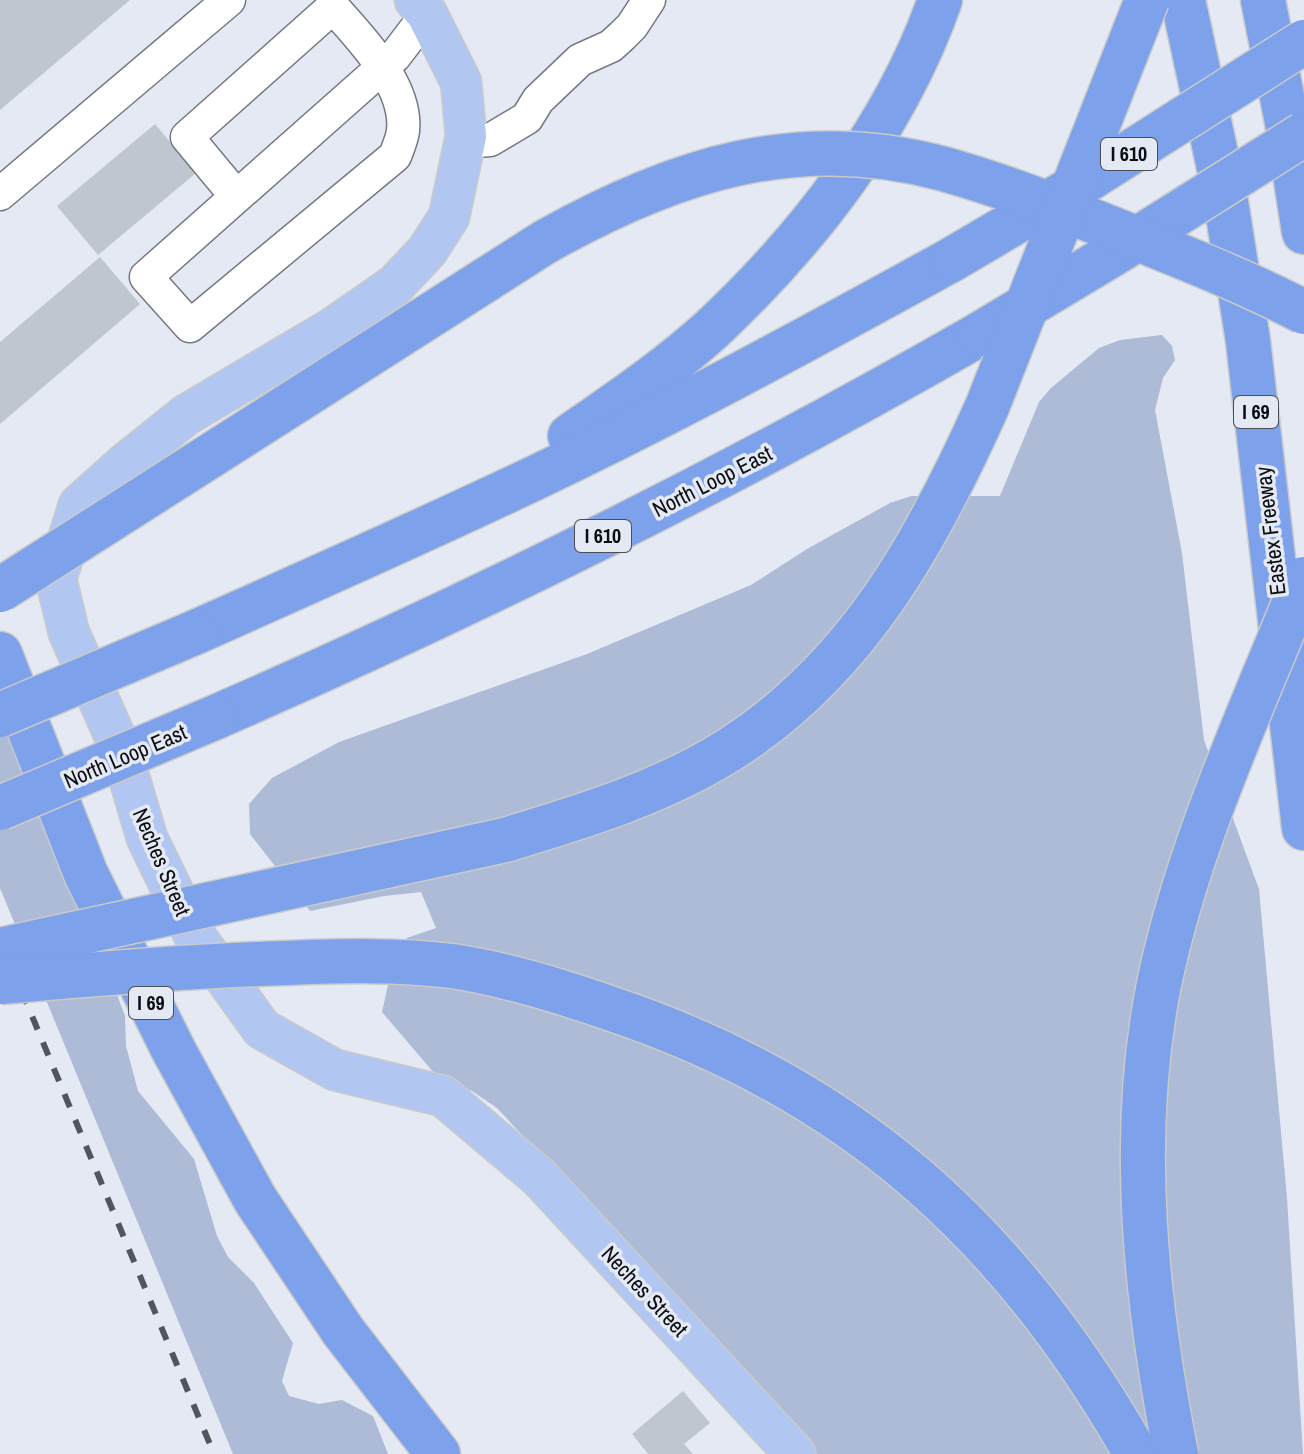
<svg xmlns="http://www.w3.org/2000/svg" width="1304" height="1454" font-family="'Archivo Narrow',sans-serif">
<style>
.green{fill:#adbbd7}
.building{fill:#c0c6d0}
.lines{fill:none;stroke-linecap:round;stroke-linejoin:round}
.minor-casing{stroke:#747982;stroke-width:35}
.major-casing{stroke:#c9caca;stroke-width:43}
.highway-casing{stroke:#c9caca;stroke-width:47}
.minor{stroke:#fff;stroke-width:32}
.major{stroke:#b1c7f2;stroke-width:40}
.highway{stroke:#7da1ea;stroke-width:44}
.rail{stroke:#52555b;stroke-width:6;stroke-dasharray:14 14;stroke-linecap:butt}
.highway-bridge-casing{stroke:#c9caca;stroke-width:47;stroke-linecap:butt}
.highway-bridge{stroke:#7da1ea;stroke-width:44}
.labels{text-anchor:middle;stroke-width:7;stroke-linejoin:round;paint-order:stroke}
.shield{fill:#e4e9f4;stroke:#4c4f54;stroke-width:2}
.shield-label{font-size:20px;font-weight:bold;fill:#0b0d10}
.street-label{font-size:22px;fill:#0b0d10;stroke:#e4e9f4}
</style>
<rect width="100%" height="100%" fill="#e4e9f4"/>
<g class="green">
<polygon points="1162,335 1172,346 1175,360 1163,378 1155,410 1182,553 1204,740 1259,889 1287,1198 1303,1454 817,1454 497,1108 472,1091 440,1080 382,1012 388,985 407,938 436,928 421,892 384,896 310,911 250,834 249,804 272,778 339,742 587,654 751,585 807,549 890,503 911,496 1000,496 1039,402 1051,388 1099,348 1120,340"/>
<polygon points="0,698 64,853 125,1016 126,1046 138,1091 194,1159 217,1236 228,1257 254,1283 293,1343 282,1381 289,1396 319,1404 342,1400 373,1416 388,1454 233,1454 0,888"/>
</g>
<g class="building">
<polygon points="0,0 130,0 0,110"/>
<polygon points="155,124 196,173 98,255 57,206"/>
<polygon points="100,257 140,304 0,424 0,342"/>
<polygon points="683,1391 710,1423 684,1444 693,1454 648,1454 632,1434"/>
</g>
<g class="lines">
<g class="minor-casing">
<g id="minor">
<polyline points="465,142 490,140 527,118 538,100 580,60 611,46 622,36 632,26 649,0"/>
<polyline points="0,194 229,0"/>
<path d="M236,196l-49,-59 146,-130c27,31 75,78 70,124 -1,8 -5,17 -8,25l-205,170 -44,-49 238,-211 11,-10 32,-42"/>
</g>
</g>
<g class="major-casing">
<polyline id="major" points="415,0 427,14 461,82 466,136 449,217 427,251 395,285 333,328 186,415 126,463 79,505 56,579 69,633 121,750 147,838 193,933 262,1029 335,1070 443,1096 539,1177 795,1454"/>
</g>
<g class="highway-casing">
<g id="highway">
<polyline points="1183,0 1225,196 1248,341 1304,828"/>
<polyline points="1263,0 1287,122 1304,232"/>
<path d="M570,436c49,-34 98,-67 142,-107 97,-91 184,-203 228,-329"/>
<path d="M196,632c103,-46 207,-92 309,-140 152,-71 299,-151 446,-232"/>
<polyline points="0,654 86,874 174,1051 255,1199 343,1331 438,1454"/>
<path d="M216,717c261,-114 517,-241 764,-383"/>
</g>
</g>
<use href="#minor" class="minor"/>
<use href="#major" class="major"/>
<use href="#highway" class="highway"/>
<polyline class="rail" points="0,939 214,1454"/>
<g class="highway-bridge-casing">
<g id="highway-bridge">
<polyline points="951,260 1092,177 1304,42"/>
<polyline points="980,334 1118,251 1304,134"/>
<path d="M0,590l545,-348c128,-72 252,-113 399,-73 53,15 104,34 154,54 70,28 140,55 206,89"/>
<polyline points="0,715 196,632"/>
<polyline points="0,808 216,717"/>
<path d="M0,950l505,-110c76,-23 156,-47 224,-90 128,-81 198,-209 258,-343l160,-407"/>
<path d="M0,982c95,-8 190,-16 285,-19 56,-2 111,-4 167,3 54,8 108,25 160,43 241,81 400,226 524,445"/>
<path d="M1176,1454c-30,-152 -48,-316 -17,-470 29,-140 92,-273 145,-405"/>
</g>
</g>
<use href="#highway-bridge" class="highway-bridge"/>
</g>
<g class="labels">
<g class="shield">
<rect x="1101" y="138" width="56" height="32" rx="6"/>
<rect x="1234" y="396" width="44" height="32" rx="6"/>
<rect x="575" y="520" width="56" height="32" rx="6"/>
<rect x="129" y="987" width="44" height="32" rx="6"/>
</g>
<g class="shield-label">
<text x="1129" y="161">I 610</text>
<text x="1256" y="419">I 69</text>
<text x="603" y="543">I 610</text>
<text x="151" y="1010">I 69</text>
</g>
<g class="street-label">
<text transform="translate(712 481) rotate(-27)" y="8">North Loop East</text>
<text transform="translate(1270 531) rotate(-97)" y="8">Eastex Freeway</text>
<text transform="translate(125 756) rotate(-23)" y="8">North Loop East</text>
<text transform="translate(162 862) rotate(67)" y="8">Neches Street</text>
<text transform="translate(645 1291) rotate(47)" y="8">Neches Street</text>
</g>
</g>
</svg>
